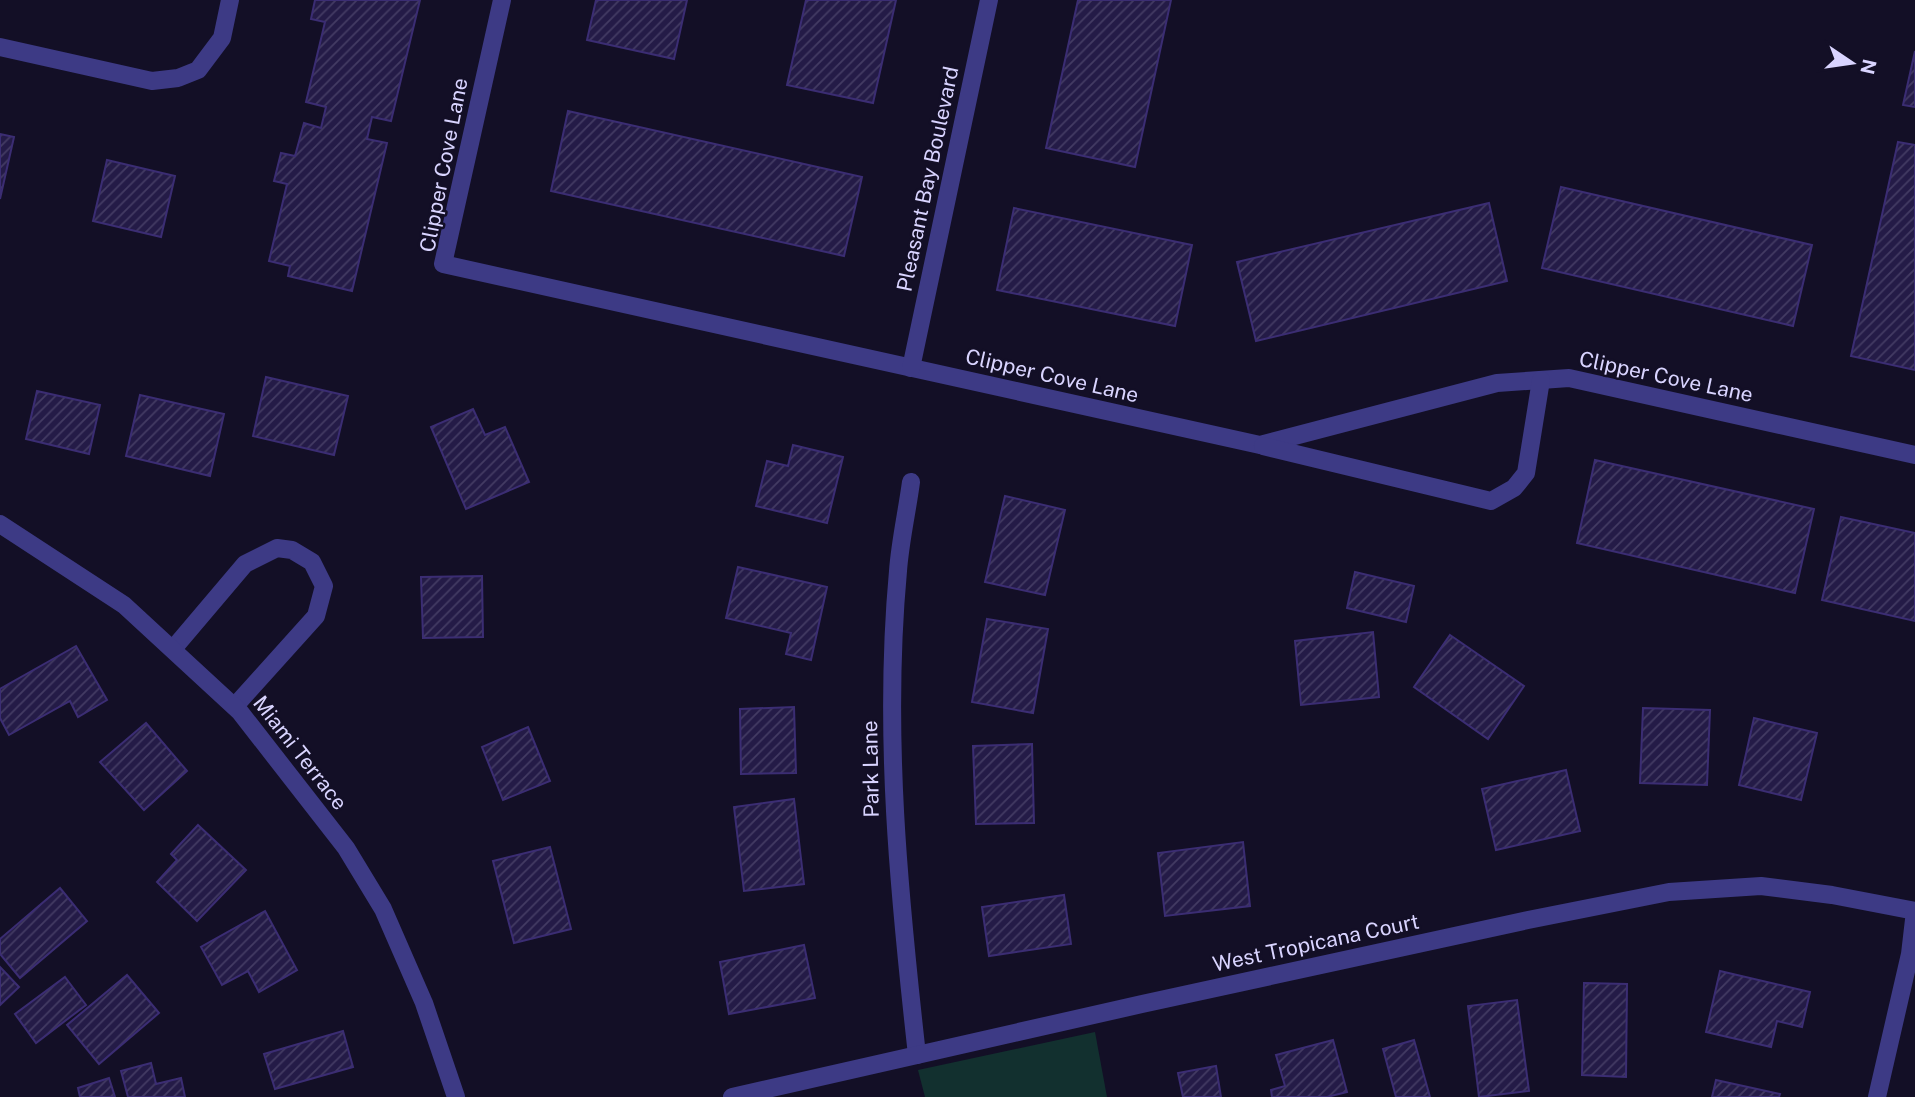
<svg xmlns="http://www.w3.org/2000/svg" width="1915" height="1097" font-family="'Public Sans',sans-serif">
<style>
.green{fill:#12302f}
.building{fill:url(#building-hatch);stroke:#3b2d73;stroke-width:2}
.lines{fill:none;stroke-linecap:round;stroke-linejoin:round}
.lane{stroke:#3d3a85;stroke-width:18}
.street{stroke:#3d3a85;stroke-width:18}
.labels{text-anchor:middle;stroke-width:5;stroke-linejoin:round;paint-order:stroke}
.street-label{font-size:21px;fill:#d9d4ff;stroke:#130f26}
</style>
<defs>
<pattern id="building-hatch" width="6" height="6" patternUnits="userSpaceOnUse" patternTransform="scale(1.75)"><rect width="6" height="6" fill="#241b47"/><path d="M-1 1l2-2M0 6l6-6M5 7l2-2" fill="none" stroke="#433b63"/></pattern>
</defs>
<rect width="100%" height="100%" fill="#130f26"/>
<polygon class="green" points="1095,1032 1107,1097 925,1097 918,1070"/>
<g class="building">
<polygon points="315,0 420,0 391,121 372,117 367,139 387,143 352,291 288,276 290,266 269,261 287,184 274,181 281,153 295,156 304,123 321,128 326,107 306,102 325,22 311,19"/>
<polygon points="596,0 687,0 674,59 587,40"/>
<polygon points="806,0 896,0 873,103 787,85"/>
<polygon points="1078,0 1171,0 1135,167 1046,148"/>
<polygon points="1915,51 1915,107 1903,105"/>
<polygon points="568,111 862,177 844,256 551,191"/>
<polygon points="0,134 14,137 0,199"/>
<polygon points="1898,142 1915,145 1915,370 1851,356"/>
<polygon points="107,160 175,176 161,237 93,221"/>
<polygon points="1561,187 1812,245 1793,326 1542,268"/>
<polygon points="1489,203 1507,281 1256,341 1237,262"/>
<polygon points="1014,208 1192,245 1175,326 997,290"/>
<polygon points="266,377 348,396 334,455 253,436"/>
<polygon points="37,391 100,405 89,454 26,439"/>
<polygon points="140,395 224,414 210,476 126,456"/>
<polygon points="473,409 485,435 505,427 529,482 466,509 431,427"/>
<polygon points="793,445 843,457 827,523 756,506 767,461 788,466"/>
<polygon points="1595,460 1814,509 1795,593 1577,543"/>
<polygon points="1005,496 1065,510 1045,595 985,582"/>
<polygon points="1841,517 1915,533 1915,621 1822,600"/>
<polygon points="738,567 827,587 811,660 786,654 791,633 726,618"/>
<polygon points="1355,572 1414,586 1406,622 1347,608"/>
<polygon points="482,576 483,637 423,638 421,577"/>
<polygon points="987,619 1048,629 1033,713 972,702"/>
<polygon points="1373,632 1379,697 1301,705 1295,641"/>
<polygon points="1450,635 1524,686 1488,739 1414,687"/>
<polygon points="76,646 107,700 78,717 70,701 9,735 0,718 0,689"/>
<polygon points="794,707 796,773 741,774 740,709"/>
<polygon points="1643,708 1710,710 1707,785 1640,783"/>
<polygon points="1754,718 1817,733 1801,800 1739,785"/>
<polygon points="146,723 187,771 144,810 100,762"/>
<polygon points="528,727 550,781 503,800 482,747"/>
<polygon points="1032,744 1034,823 976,824 973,746"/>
<polygon points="1566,770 1580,831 1496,850 1482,789"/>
<polygon points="794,799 804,884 744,891 734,807"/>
<polygon points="198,825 246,870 197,921 157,882 177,860 171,854"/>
<polygon points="1243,842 1250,906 1165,916 1158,853"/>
<polygon points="550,847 571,929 514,943 493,861"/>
<polygon points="60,888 87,921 20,978 0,954 0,939"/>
<polygon points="1064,895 1071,944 989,956 982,907"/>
<polygon points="265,911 297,970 259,992 248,971 222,985 201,947"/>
<polygon points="804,945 815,998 729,1014 720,962"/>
<polygon points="0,967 19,987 0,1005"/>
<polygon points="1720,971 1810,992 1802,1027 1777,1021 1771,1047 1706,1032"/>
<polygon points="127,975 159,1013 99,1064 67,1025"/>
<polygon points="65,977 86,1005 36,1043 15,1014"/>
<polygon points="1584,983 1627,984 1626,1077 1582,1075"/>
<polygon points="1517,1000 1529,1091 1479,1097 1468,1006"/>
<polygon points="343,1031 353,1067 275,1089 264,1054"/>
<polygon points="1333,1040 1347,1092 1327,1097 1272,1097 1271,1090 1285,1086 1276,1055"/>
<polygon points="1414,1040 1430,1097 1396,1097 1383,1049"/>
<polygon points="151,1063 156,1084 181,1078 185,1097 128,1097 121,1071"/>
<polygon points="1216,1066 1221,1097 1183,1097 1178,1073"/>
<polygon points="109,1078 115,1097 80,1097 78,1088"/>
<polygon points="1716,1080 1780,1094 1779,1097 1712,1097"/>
</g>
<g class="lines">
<g class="lane">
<polyline points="502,0 443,264 1260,445 1497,383 1569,378 1915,455"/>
<polyline points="911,368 989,0"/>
<polyline points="1263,446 1491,501 1514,488 1526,473 1541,380"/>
<polyline points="173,649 245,564 277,548 292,550 312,562 324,586 316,616 235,706"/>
</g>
<g class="street">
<polyline points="0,47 152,81 178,78 198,70 222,38 230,0"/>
<path d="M911,482c-4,30 -11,60 -13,89 -15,162 1,323 19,484"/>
<polyline points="0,524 124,605 240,712 346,848 383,909 424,1003 456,1097"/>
<polyline points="732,1097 1142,1004 1528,920 1669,892 1761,886 1832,895 1915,911 1910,954 1877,1097"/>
</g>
</g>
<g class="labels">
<g class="street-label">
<text transform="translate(444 165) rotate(-79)" y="7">Clipper Cove Lane</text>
<text transform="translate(928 179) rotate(-78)" y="7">Pleasant Bay Boulevard</text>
<text transform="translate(1052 376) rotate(13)" y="7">Clipper Cove Lane</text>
<text transform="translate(1666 377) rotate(12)" y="7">Clipper Cove Lane</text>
<text transform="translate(300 753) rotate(52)" y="7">Miami Terrace</text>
<text transform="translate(871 769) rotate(-91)" y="7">Park Lane</text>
<text transform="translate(1316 943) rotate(-12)" y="7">West Tropicana Court</text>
</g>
</g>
<g transform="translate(1852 63) rotate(103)" stroke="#130f26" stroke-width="5" paint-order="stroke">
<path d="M0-5L12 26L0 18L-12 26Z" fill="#d9d4ff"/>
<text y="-10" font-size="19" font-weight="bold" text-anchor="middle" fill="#d9d4ff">N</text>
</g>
</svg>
